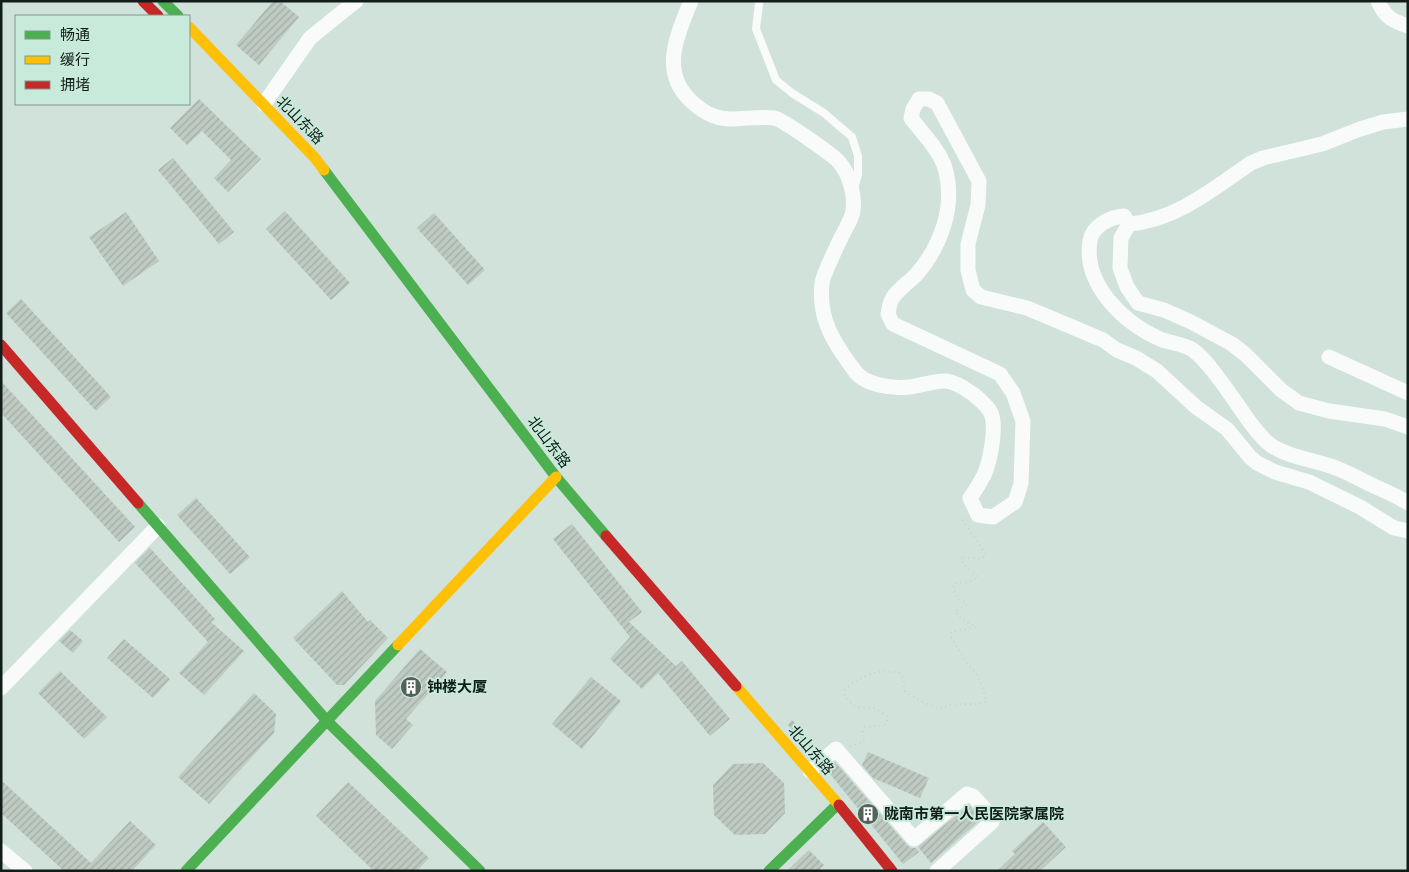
<svg xmlns="http://www.w3.org/2000/svg" width="1409" height="872" font-family="'PT Serif','Noto Sans SC',serif">
<style>
.building{fill:url(#building-hatch)}
.lines{fill:none;stroke-linecap:round;stroke-linejoin:round}
.path{stroke:#cbd1ce;stroke-width:2;stroke-dasharray:1 4;stroke-linecap:butt}
.lane{stroke:#f8fbf9;stroke-width:8}
.street{stroke:#f8fbf9;stroke-width:15}
.fast{stroke:#4caf50;stroke-width:11}
.slow{stroke:#ffc107;stroke-width:11}
.jam{stroke:#c62828;stroke-width:11}
.labels{text-anchor:middle;stroke-width:4;stroke-linejoin:round;paint-order:stroke}
.street-label{font-size:15px;fill:#111d18;stroke:#c8eadb}
.poi-label{font-size:15px;font-weight:bold;fill:#111d18;stroke:#c8eadb;text-anchor:start}
</style>
<defs>
<pattern id="building-hatch" width="6" height="6" patternUnits="userSpaceOnUse" patternTransform="scale(1.25)"><rect width="6" height="6" fill="#becac2"/><path d="M-1 1l2-2M0 6l6-6M5 7l2-2" fill="none" stroke="#a2ada6"/></pattern>
</defs>
<rect width="100%" height="100%" fill="#d0e2da"/>
<g class="building">
<polygon points="273,1 280,1 299,17 259,65 236,45"/>
<polygon points="199,99 261,159 228,192 214,178 231,160 202,131 187,145 170,128"/>
<polygon points="173,158 234,232 219,244 158,170"/>
<polygon points="285,211 350,283 331,300 266,229"/>
<polygon points="126,212 159,261 123,286 89,237"/>
<polygon points="434,213 485,270 468,285 417,228"/>
<polygon points="21,299 111,397 96,411 6,313"/>
<polygon points="1,381 135,527 119,542 1,413"/>
<polygon points="196,498 250,557 230,574 177,515"/>
<polygon points="572,524 642,612 629,622 676,666 682,661 730,719 710,736 658,673 642,689 610,659 630,637 553,539"/>
<polygon points="150,548 215,619 211,622 244,651 204,695 179,673 208,642 135,563"/>
<polygon points="342,591 368,622 370,620 388,638 344,685 337,685 293,638"/>
<polygon points="70,630 83,641 73,653 59,641"/>
<polygon points="124,639 170,679 153,698 107,658"/>
<polygon points="420,649 447,672 406,719 413,725 392,749 376,735 375,701"/>
<polygon points="60,671 107,717 84,739 38,693"/>
<polygon points="591,677 621,701 582,749 552,724"/>
<polygon points="254,693 276,714 274,733 209,804 178,777"/>
<polygon points="792,720 819,750 814,755 788,725"/>
<polygon points="868,752 929,778 920,798 873,778 862,765"/>
<polygon points="835,762 907,845 911,848 916,848 919,852 903,864 826,769"/>
<polygon points="763,763 784,783 785,813 765,834 735,835 714,815 713,785 733,764"/>
<polygon points="1,780 91,863 130,821 156,845 132,871 64,871 1,813"/>
<polygon points="348,782 429,858 417,871 374,871 316,816"/>
<polygon points="969,805 981,819 931,863 918,847"/>
<polygon points="1043,822 1066,847 1040,871 997,871 1015,854 1012,851"/>
<polygon points="809,850 824,865 818,871 787,871"/>
</g>
<g class="lines">
<path class="path" d="M850,746l13,-4 2,-4 -3,-5 3,-6 14,-1 7,-2 2,-7c-5,-3 -10,-8 -15,-9 -17,-1 -19,1 -29,-14l1,-5c18,-14 32,-21 55,-16l3,5 2,13c7,6 28,18 37,17 2,0 5,-2 7,-3 13,-2 24,1 37,-3 -1,-11 -8,-30 -18,-37l-17,-28v-5l25,-5 -15,-9 -6,-6 12,-8 -10,-6 -4,-10 2,-5 13,-1 10,-5 -14,-12 -4,-8 21,2 5,-4 -23,-35 3,-1"/>
<polyline class="lane" points="760,1 759,3 756,29 776,80 792,93 824,113 852,137 858,156 858,175 854,189"/>
<g class="street">
<path d="M691,1c-13,32 -31,69 -2,98 7,7 15,14 25,17 18,7 41,-1 60,2 7,0 60,38 65,44 11,13 16,33 14,49 -1,7 -6,15 -9,21 -6,11 -11,23 -16,34 -2,6 -6,12 -6,18 -4,35 12,59 32,86 10,15 38,19 55,17 11,-1 27,-7 37,-6 9,1 20,8 27,13 6,5 15,12 18,19 6,14 -1,49 -7,62 -4,8 -9,16 -14,23l8,17 15,2 22,-15 6,-18 2,-63 -10,-28 -13,-19 -107,-50 -5,-10c1,-6 2,-14 6,-18 6,-8 15,-14 22,-21 25,-29 40,-69 29,-107 -6,-19 -23,-35 -34,-50l2,-9 6,-10h10l8,4 42,78 -1,24 -10,39v26l5,20 8,7 46,11 76,32 14,10 19,8 21,13 39,36 31,22 23,28 7,6 18,9 34,10 51,25 34,21 14,3"/>
<path d="M1378,1c7,16 14,20 30,25"/>
<polyline points="264,104 310,38 356,1"/>
<path d="M1129,224c47,-4 84,-35 122,-61l12,-5 59,-14 38,-15 23,-7 25,-3"/>
<polyline points="1329,357 1408,393"/>
<path d="M1408,427l-23,-8 -56,-8 -30,-8 -18,-13 -35,-35 -14,-11 -41,-22 -27,-12 -26,-7 -11,-16 -7,-19 1,-30 8,-14 -5,-8c-14,1 -32,10 -34,25 -7,44 34,82 70,98 10,4 24,5 33,11 17,12 42,52 56,71 6,8 14,19 23,25 18,12 44,14 64,22 13,5 25,12 38,18 11,5 23,10 34,17"/>
<polyline points="1,688 158,526"/>
<polyline points="810,771 836,749 914,839 967,794 973,796 993,818 992,822 937,871"/>
<polyline points="1,851 25,871"/>
</g>
<g class="fast">
<polyline points="163,1 178,16"/>
<polyline points="324,170 556,477 606,536"/>
<polyline points="138,503 327,721 480,871"/>
<polyline points="186,871 398,645"/>
<polyline points="769,871 838,804"/>
</g>
<g class="slow">
<polyline points="189,27 315,158 324,170"/>
<polyline points="398,645 556,477"/>
<polyline points="736,686 839,805"/>
</g>
<g class="jam">
<polyline points="143,1 158,16"/>
<polyline points="1,345 138,503"/>
<polyline points="606,536 736,686"/>
<polyline points="839,805 892,871"/>
</g>
</g>
<defs>
<g id="building-disc" transform="scale(1.125)"><circle r="9.5" fill="#54625c" stroke="#c8eadb"/><path d="M-4-6H4V6H1V3H-1V6H-4ZM-2.5-4.3h1.7v1.8h-1.7ZM.8-4.3h1.7v1.8H.8ZM-2.5-1h1.7V.8h-1.7ZM.8-1h1.7V.8H.8Z" fill="#fff"/></g>
</defs>
<g fill-rule="evenodd">
<use href="#building-disc" x="411" y="687"/>
<use href="#building-disc" x="868" y="814"/>
</g>
<g class="labels">
<g class="street-label">
<text transform="translate(300 120) rotate(46)" y="5">北山东路</text>
<text transform="translate(549 442) rotate(53)" y="5">北山东路</text>
<text transform="translate(811 750) rotate(49)" y="5">北山东路</text>
</g>
<g class="poi-label">
<text x="427" y="692">钟楼大厦</text>
<text x="884" y="819">陇南市第一人民医院家属院</text>
</g>
</g>
<rect width="1409" height="872" fill="none" stroke="#111d18" stroke-width="5"/>
<rect x="15" y="15" width="175" height="90" fill="#c8eadb" stroke="#7f988d"/>
<rect x="25" y="31" width="25" height="8" fill="#4caf50" stroke="#7f988d"/>
<text x="60" y="40" font-size="15" fill="#111d18">畅通</text>
<rect x="25" y="56" width="25" height="8" fill="#ffc107" stroke="#7f988d"/>
<text x="60" y="65" font-size="15" fill="#111d18">缓行</text>
<rect x="25" y="81" width="25" height="8" fill="#c62828" stroke="#7f988d"/>
<text x="60" y="90" font-size="15" fill="#111d18">拥堵</text>
</svg>
